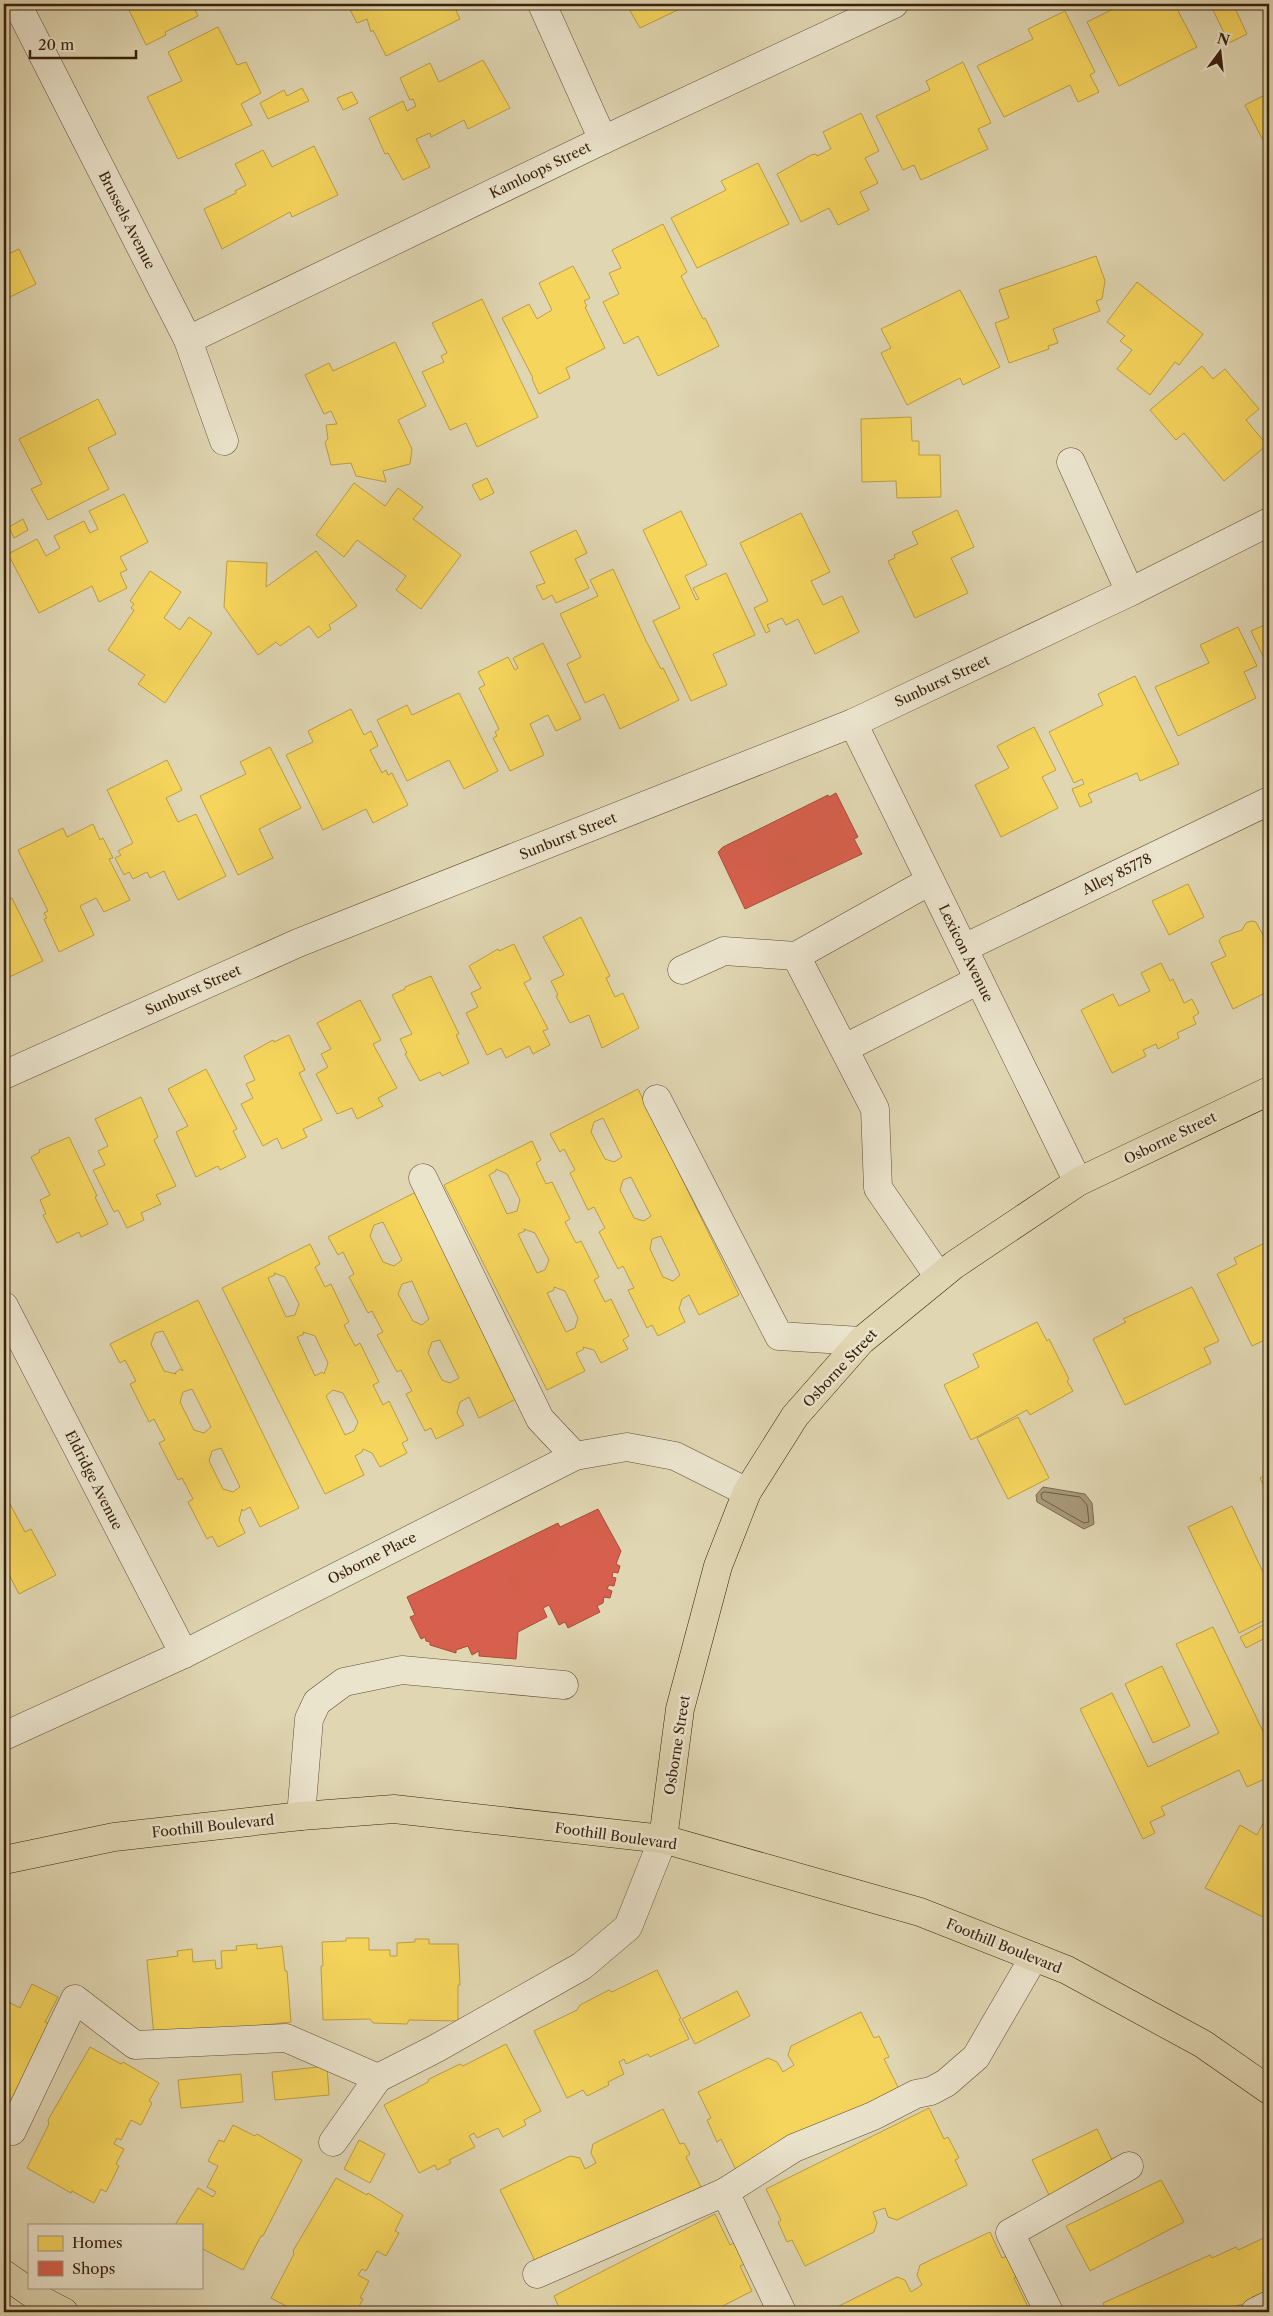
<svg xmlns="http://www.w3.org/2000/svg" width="1273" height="2316" font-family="'Libre Caslon Text',serif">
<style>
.water{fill:#a79879;stroke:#7b684d}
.homes{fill:#f6d55c;stroke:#bd9f44;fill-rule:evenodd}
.shops{fill:#d6604d;stroke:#a74d39}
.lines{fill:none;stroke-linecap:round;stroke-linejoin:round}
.shore{stroke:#705c42;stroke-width:1}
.minor-casing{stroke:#624e35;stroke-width:29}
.major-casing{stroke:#38210b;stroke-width:29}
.highway-casing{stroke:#38210b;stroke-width:29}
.minor{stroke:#ebe4cd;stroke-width:28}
.major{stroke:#e0d6b2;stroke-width:28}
.highway{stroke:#e0d6b2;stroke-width:28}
.labels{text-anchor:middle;stroke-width:5;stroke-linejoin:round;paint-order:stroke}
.street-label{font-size:14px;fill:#38210b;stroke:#ebe4cd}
</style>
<rect width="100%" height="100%" fill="#e0d6b2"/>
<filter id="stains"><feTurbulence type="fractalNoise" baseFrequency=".004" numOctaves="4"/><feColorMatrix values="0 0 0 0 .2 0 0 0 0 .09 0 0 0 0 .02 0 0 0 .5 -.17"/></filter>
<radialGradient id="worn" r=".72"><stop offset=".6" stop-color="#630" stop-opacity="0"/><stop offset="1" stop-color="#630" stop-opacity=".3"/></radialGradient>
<polygon class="water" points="1043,1487 1085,1494 1092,1503 1094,1524 1084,1529 1037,1502 1036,1495"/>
<g class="homes">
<polygon points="126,4 192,4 198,16 165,32 166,35 146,45"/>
<polygon points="347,4 453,4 460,19 386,56 373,30 371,32 367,19 357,23"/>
<polygon points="626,4 688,4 688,5 640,28"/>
<polygon points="1123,4 1177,4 1175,5 1197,47 1119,86 1087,22"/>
<polygon points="1210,4 1233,4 1247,34 1229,43"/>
<polygon points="1065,11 1095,72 1090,75 1099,92 1078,102 1070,85 1004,117 977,66 1033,39 1028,29"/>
<polygon points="218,27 237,65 246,62 261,93 241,104 252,125 178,159 147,97 182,81 168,52"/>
<polygon points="483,60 510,108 468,129 464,120 431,137 430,133 416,139 430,167 403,180 388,153 385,154 369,118 403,101 407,111 416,106 413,99 410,100 400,78 430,63 439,82"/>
<polygon points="963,62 991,123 978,129 988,149 921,180 914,165 903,170 876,116 930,90 926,81"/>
<polygon points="302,88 309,101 268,119 260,103 284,90 287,96"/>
<polygon points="1269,88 1269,152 1245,105 1265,95 1263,91"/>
<polygon points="352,92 358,103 343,110 337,98"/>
<polygon points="861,113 879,151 865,158 878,183 860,192 869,210 838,225 829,208 801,222 777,174 811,155 816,154 817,156 831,149 823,132"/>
<polygon points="314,146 338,195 292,217 290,212 222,249 204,209 236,193 235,191 246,185 235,164 263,150 272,167"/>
<polygon points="758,163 789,224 697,268 671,218 726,190 721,181"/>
<polygon points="663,224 687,272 681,276 703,319 705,318 719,346 658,376 638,336 624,344 603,302 619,294 609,273 621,268 612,250"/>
<polygon points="19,249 36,284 4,300 4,256"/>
<polygon points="1096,256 1105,281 1102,299 1096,301 1100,311 1053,329 1058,343 1048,346 1049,349 1009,363 995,323 1009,318 999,290"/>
<polygon points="573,266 590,298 584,301 587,306 585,307 605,348 566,368 570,378 539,394 532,379 533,378 502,318 529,304 537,319 552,310 539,283"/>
<polygon points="1137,282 1203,334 1179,365 1175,362 1150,395 1117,369 1132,350 1120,341 1125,336 1107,322"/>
<polygon points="960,290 1000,367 963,385 960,378 907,405 881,353 891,348 881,329"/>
<polygon points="482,299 538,417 477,447 466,423 450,430 422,372 444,362 441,356 447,353 432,323"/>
<polygon points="395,342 426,406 398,420 412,449 410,464 383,471 386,482 356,476 351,463 331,465 325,442 328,439 326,425 337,424 331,411 324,414 305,375 329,363 333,371"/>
<polygon points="1202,366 1213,379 1225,369 1259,409 1246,420 1267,445 1224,481 1184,433 1176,440 1150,410"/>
<polygon points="98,399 116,434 88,448 109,489 48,520 31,489 42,484 19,439"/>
<polygon points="911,417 912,441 919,441 919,455 940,455 941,497 897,498 896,481 862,482 861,419"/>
<polygon points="487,478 494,493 480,500 472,485"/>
<polygon points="354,483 385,506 398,488 423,507 413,519 461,555 421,609 396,590 406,576 357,540 344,557 316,535"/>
<polygon points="124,494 148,542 120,557 127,570 120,573 127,588 99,602 92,586 39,613 8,554 37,539 46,556 60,548 54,536 84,521 90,533 98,529 89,511"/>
<polygon points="957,510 974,547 951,558 968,593 915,618 888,561 895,558 894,555 918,544 912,532"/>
<polygon points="681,511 707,565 685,576 696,600 699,599 693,588 726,573 755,635 713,654 727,685 691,701 653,621 680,608 643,530"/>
<polygon points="801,513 830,572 811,581 823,605 842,596 859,632 815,654 798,619 786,625 782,618 767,625 770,631 766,633 754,608 768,601 740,543"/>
<polygon points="23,519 28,530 14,538 9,527"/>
<polygon points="576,530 587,553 575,559 589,588 556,603 552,595 543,600 536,586 545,583 530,552"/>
<polygon points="316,551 357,606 329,625 331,629 318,638 309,626 280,646 276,642 258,655 224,607 227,561 267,563 266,587"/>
<polygon points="613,569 646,641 661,669 663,668 679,700 620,729 604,694 585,703 567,664 581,657 560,614 598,596 590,580"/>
<polygon points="150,571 181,592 164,618 180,630 189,617 212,633 165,703 138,684 145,675 108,650 134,610 131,608 134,604 130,601"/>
<polygon points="1269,623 1269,669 1251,631"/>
<polygon points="1238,627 1257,666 1244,672 1256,698 1178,736 1155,687 1209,663 1200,645"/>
<polygon points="543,643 581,719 556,731 548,715 530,724 544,755 510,771 493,738 497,736 495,732 499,729 479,688 485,685 478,672 508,657 515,670 518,668 513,658"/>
<polygon points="1135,676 1179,764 1140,781 1137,773 1088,794 1092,802 1080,807 1072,789 1084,784 1082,779 1074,783 1049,732 1103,705 1098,694"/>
<polygon points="459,693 498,771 464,789 449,760 407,781 377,720 407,705 412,715"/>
<polygon points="351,709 364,735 371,731 378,746 370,750 382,773 386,770 388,775 392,773 408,805 373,823 366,809 323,830 286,755 313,742 308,731"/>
<polygon points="1034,727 1056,770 1042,777 1058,808 1001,837 975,785 1009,768 997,746"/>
<polygon points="270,747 301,808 259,829 273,858 238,875 200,796 246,774 240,762"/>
<polygon points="167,760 182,790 166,798 178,822 196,814 226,876 178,900 164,871 150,878 147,872 133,879 129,872 124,875 115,858 121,855 118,851 133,843 107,790"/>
<polygon points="93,824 100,840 103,838 113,858 109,859 130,900 104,912 96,898 80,906 94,935 59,952 44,919 47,918 44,913 48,911 18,850 63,828 67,837"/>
<polygon points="1188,884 1204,917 1169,935 1152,901"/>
<polygon points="12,898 43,961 5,979 4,975 4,902"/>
<polygon points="581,917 610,976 606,978 615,997 623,993 639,1028 602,1048 589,1015 570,1023 556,996 558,995 551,981 564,975 543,937"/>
<polygon points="1251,921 1256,922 1264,937 1269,934 1269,991 1233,1009 1211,963 1226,956 1219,941 1222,937 1242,930 1246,923"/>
<polygon points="514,944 531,979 524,983 548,1029 543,1031 550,1045 533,1054 529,1046 506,1058 501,1048 487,1055 466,1013 478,1007 471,993 481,988 469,966 498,949 499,951"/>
<polygon points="1161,963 1170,981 1173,979 1184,1003 1192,999 1199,1013 1193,1017 1196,1024 1177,1033 1179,1038 1158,1049 1156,1044 1143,1050 1146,1056 1112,1073 1081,1010 1113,994 1119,1006 1150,991 1141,973"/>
<polygon points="431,976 459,1034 456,1035 469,1063 442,1076 440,1072 420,1081 405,1054 407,1053 400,1039 412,1034 392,995 405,989 405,987"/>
<polygon points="360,1000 381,1040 373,1044 397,1088 378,1098 383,1106 357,1119 352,1108 337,1114 316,1074 328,1067 321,1054 331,1049 317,1023"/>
<polygon points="289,1035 305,1070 299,1073 322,1120 303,1129 307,1137 282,1149 277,1138 263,1146 241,1104 253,1098 246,1084 255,1080 244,1056 273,1040 274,1042"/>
<polygon points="206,1069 237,1129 233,1131 246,1157 220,1170 218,1166 196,1177 176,1132 188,1126 168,1089"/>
<path d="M638,1089l101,206 -40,20 -10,-20 -7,4 -3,10 6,13 -27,14 -6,-11 -5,3 -19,-38 6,-2 -11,-22 -5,3 -19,-37 6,-4 -11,-21 -6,3 -18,-37 5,-3 -11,-21 -4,3 -10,-18zM603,1118l19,39 -8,5 -9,-3 -14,-27 3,-10zM631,1177l20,39 -7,5 -10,-3 -14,-28 3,-10zM661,1236l19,39 -7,6 -10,-4 -13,-28 2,-10z"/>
<polygon points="141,1097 158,1137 154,1140 176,1186 156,1195 161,1204 141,1213 144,1220 127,1228 118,1210 114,1212 93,1170 105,1165 98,1151 108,1146 95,1119"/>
<polygon points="69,1137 97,1196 95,1197 108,1224 81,1237 79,1232 57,1243 43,1215 46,1214 40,1200 50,1195 31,1157 40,1152 39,1150"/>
<path d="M532,1141l9,19 -5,3 10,21 6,-2 18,37 -5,3 11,21 5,-2 18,36 -5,3 11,22 6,-3 18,37 -6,4 5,9 -27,14 -7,-13 -11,-3 1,2 -8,4 9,18 -38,19 -103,-205zM496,1169l11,5 13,26 -3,11 -10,3 -18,-39 7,-4zM524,1229l11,4 14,27 -4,10 -8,3 -19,-39 7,-3zM554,1287l11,4 13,27 -3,10 -9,4 -19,-39 7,-3z"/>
<path d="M416,1192l102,206 -39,20 -10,-21 -9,5 -3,11 7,12 -28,14 -5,-11 -6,3 -19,-37 6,-3 -11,-21 -4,2 -20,-37 6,-3 -11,-21 -4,2 -19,-36 5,-3 -11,-22 -5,3 -10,-18zM383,1222l19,38 -8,6 -11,-4 -13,-26 4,-11zM412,1281l17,38 -7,6 -9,-4 -15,-27 4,-10zM440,1340l19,38 -9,5 -8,-3 -14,-27 4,-11z"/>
<polygon points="1269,1241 1269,1338 1252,1346 1217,1274 1237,1264 1234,1258"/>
<path d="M310,1244l10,20 -5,3 10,20 6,-3 18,38 -5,3 11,21 5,-3 19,39 -6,3 10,20 6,-4 19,39 -6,3 5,10 -27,14 -8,-14 -9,-4 -1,3 -7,4 9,19 -39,19 -103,-206zM274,1273l11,4 14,27 -4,11 -9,2 -18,-39 7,-3zM303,1332l12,4 13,27 -4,11 -2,-2 -7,4 -18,-39 7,-3zM333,1390l10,3 15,29 -4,9 -9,4 -19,-39z"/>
<polygon points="1192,1287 1219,1341 1204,1348 1211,1363 1125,1405 1093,1339 1126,1322 1123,1319"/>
<path d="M198,1300l101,208 -39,19 -10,-20 -7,4 -1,-2 -3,11 6,13 -27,14 -6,-11 -5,3 -19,-37 5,-3 -11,-21 -4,2 -19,-37 6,-3 -11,-21 -5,3 -19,-38 6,-3 -11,-21 -5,3 -10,-19zM163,1331l20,40 -3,-2 -5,4 1,1 -12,-3 -13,-27 4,-11zM192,1389l19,38 -7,6 -10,-3 -14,-28 3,-10zM221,1448l19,39 -7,5 -10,-3 -14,-28 3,-10z"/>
<polygon points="1037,1322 1047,1341 1049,1339 1069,1379 1067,1381 1073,1391 1030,1415 1027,1410 971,1440 944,1385 979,1367 973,1354"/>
<polygon points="1018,1417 1049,1478 1008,1499 977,1438"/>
<polygon points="1269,1473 1269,1497 1260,1478"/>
<polygon points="4,1493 25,1532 31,1529 56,1575 19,1594 4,1565"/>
<polygon points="1232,1506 1269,1585 1269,1618 1239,1633 1188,1527"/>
<polygon points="1269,1622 1269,1636 1246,1648 1240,1637"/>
<polygon points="1213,1627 1269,1744 1269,1777 1247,1787 1239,1770 1161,1807 1165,1815 1150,1822 1155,1833 1143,1839 1080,1709 1112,1693 1148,1767 1219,1733 1176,1644"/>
<polygon points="1162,1666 1190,1726 1153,1743 1125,1684"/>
<polygon points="1269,1812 1269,1920 1205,1888 1240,1825 1257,1835"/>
<polygon points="346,1938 369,1938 369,1950 390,1950 390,1956 397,1956 397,1943 415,1942 415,1939 429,1939 429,1944 458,1944 460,1985 458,1985 458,2021 409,2020 407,2024 373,2023 370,2019 323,2020 321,1966 323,1966 322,1942 346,1941"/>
<polygon points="257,1944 257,1949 282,1946 285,1971 287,1971 291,2022 154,2037 147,1960 178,1956 177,1951 192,1949 193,1962 215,1960 216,1969 222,1968 221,1951 237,1950 236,1946"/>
<polygon points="657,1970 681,2018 679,2019 689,2039 650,2057 648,2054 626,2064 624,2059 619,2062 624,2074 608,2082 609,2085 587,2096 583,2090 567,2098 534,2031 577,2010 580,2005 609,1990 612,1992"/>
<polygon points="32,1984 58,1997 45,2022 52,2025 13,2103 10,2102 4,2115 4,2001 5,2000 20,2008"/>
<polygon points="737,1991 750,2016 695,2044 682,2019"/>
<polygon points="861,2012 874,2038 879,2036 889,2057 884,2059 899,2089 736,2170 721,2139 717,2142 707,2120 711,2118 698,2092 768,2058 777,2062 783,2072 794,2065 788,2055 791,2046"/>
<polygon points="506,2044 541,2111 524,2120 526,2125 503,2137 498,2128 477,2138 474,2133 469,2136 475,2147 449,2160 451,2163 437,2170 435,2165 419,2173 384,2105 428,2082 429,2079 460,2064 463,2066"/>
<polygon points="90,2047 121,2064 123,2062 159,2083 149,2101 152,2103 141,2125 131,2120 121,2140 117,2138 114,2144 124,2149 116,2164 119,2166 106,2192 101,2189 94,2203 72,2191 71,2193 27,2168 49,2124 48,2120"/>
<polygon points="327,2066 329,2095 275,2100 272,2072"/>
<polygon points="241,2074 243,2102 181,2108 178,2080"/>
<polygon points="929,2108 944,2139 948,2137 959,2158 955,2160 967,2185 897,2220 888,2217 885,2208 873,2212 877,2223 874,2232 805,2266 792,2240 787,2242 778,2222 781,2220 766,2189"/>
<polygon points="663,2109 680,2144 684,2143 690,2154 686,2157 701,2187 538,2267 500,2190 570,2156 580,2158 585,2169 596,2163 591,2153 593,2144"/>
<polygon points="233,2125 255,2136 257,2134 302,2160 263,2236 261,2236 243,2270 201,2248 201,2225 175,2225 198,2188 213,2197 216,2192 207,2187 218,2166 208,2161 219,2140 224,2142"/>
<polygon points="1097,2129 1114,2164 1049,2195 1032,2160"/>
<polygon points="359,2140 385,2154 370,2183 344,2169"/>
<polygon points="336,2178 367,2195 368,2193 403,2215 395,2231 399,2233 386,2256 377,2251 366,2271 362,2269 358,2275 369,2281 360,2298 363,2299 356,2312 297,2312 271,2298 294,2254 293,2251"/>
<polygon points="1161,2180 1184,2222 1090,2271 1066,2226"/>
<polygon points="715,2214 730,2245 734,2243 745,2264 740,2266 752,2291 711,2312 561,2312 554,2296"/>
<polygon points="990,2232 1002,2258 1008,2256 1017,2277 1014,2278 1029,2309 1022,2312 827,2312 897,2277 905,2280 911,2292 922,2285 917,2275 920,2265"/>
<polygon points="1268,2236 1269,2291 1252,2297 1256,2304 1243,2309 1241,2304 1223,2312 1107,2312 1103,2303 1210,2255 1212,2258 1236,2247 1238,2250"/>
</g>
<g class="shops">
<polygon points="836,793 858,837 854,839 862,854 745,909 718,852 723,847 828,795 829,797"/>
<polygon points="598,1509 621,1551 616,1564 620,1566 618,1573 613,1572 612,1577 616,1578 614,1586 609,1585 607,1589 612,1591 610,1598 604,1597 603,1603 597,1606 600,1612 568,1628 565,1622 559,1625 549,1605 543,1608 547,1617 518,1632 516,1659 479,1656 479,1651 472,1655 468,1646 456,1650 456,1653 430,1645 430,1642 426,1641 425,1637 421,1639 410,1617 415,1615 407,1597 558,1523 560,1527"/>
</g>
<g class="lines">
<polygon class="shore" points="1045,1492 1080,1497 1087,1505 1089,1522 1084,1523 1042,1499 1041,1494"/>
<g class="minor-casing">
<g id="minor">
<polyline points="17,4 188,340 224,441"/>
<polyline points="542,4 603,140"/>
<polyline points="188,340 603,140 894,4"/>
<polyline points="1071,462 1130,592"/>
<polyline points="853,723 1078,1182"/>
<polyline points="930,881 796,956 875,1109 878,1188 939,1277"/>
<polyline points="964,948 1269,801"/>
<polyline points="682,970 724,951 796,956"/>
<polyline points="845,1048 979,980"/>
<polyline points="4,1075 298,943 853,723 1130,592 1269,522"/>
<polyline points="657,1099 779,1336 861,1341"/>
<polyline points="423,1178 540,1419 575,1456"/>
<polyline points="4,1306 184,1654"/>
<polyline points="4,1736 184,1654 575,1456 627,1447 675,1456 747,1492"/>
<polyline points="301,1816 309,1719 317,1702 344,1682 402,1670 564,1685"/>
<polyline points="12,2131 75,1999 135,2045 286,2038 378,2078"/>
<polyline points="333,2142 378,2078 435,2049 582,1966 628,1927 663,1839"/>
<polyline points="725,2192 794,2148 873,2116 916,2094 931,2091 946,2083 976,2057 1034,1957"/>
<polyline points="537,2274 725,2192 782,2312"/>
<polyline points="1049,2312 1010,2233 1129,2166"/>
<polyline points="1255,2312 1269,2305"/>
</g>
</g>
<g class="major-casing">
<g id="major">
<polyline points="663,1839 680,1709 718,1566 747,1492 795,1416 861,1341 954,1265 1078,1182 1269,1091"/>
<polyline points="4,1860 114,1837 301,1816 394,1809 663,1839 920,1912 1067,1970 1203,2044 1269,2090"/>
</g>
</g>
<g class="highway-casing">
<polyline id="highway" points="4,2274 41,2300 64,2312"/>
</g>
<use href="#minor" class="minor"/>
<use href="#major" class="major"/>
<use href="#highway" class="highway"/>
</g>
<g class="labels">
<g class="street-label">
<text transform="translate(540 170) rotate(-26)" y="5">Kamloops Street</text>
<text transform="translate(127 220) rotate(63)" y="5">Brussels Avenue</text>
<text transform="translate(942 681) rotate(-25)" y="5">Sunburst Street</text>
<text transform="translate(568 836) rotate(-22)" y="5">Sunburst Street</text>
<text transform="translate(1117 874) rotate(-26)" y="5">Alley 85778</text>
<text transform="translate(966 953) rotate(64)" y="5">Lexicon Avenue</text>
<text transform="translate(193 990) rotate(-24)" y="5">Sunburst Street</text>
<text transform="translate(1170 1138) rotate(-26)" y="5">Osborne Street</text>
<text transform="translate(840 1368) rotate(-47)" y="5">Osborne Street</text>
<text transform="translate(94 1480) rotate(63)" y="5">Eldridge Avenue</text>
<text transform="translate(372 1558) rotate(-27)" y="5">Osborne Place</text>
<text transform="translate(677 1745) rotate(-81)" y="5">Osborne Street</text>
<text transform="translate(213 1826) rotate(-6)" y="5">Foothill Boulevard</text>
<text transform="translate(616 1836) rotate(8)" y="5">Foothill Boulevard</text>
<text transform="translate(1004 1946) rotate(22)" y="5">Foothill Boulevard</text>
</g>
</g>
<rect width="1273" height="2316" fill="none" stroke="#e0d6b2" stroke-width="20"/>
<rect x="5" y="5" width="1263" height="2306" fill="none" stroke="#38210b" stroke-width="2.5"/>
<rect x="10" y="10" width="1253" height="2296" fill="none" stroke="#38210b"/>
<rect x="28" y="2224" width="175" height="65" fill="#ebe4cd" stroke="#a3967f"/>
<rect x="38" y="2236" width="25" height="15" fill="#f6d55c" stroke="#a3967f"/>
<text x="72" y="2248" font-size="15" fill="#38210b">Homes</text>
<rect x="38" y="2261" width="25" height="15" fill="#d6604d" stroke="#a3967f"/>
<text x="72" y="2274" font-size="15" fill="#38210b">Shops</text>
<g transform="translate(1220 52) rotate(15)" stroke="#ebe4cd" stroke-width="4" paint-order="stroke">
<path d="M0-4L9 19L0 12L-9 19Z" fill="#38210b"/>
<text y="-8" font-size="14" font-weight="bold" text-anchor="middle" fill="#38210b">N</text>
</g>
<path d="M30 50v8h106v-8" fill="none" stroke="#38210b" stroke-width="2.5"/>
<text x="38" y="50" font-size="15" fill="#38210b" stroke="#ebe4cd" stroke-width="4" paint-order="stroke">20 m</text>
<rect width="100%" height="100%" filter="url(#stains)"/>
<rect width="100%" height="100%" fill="url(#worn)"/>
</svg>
